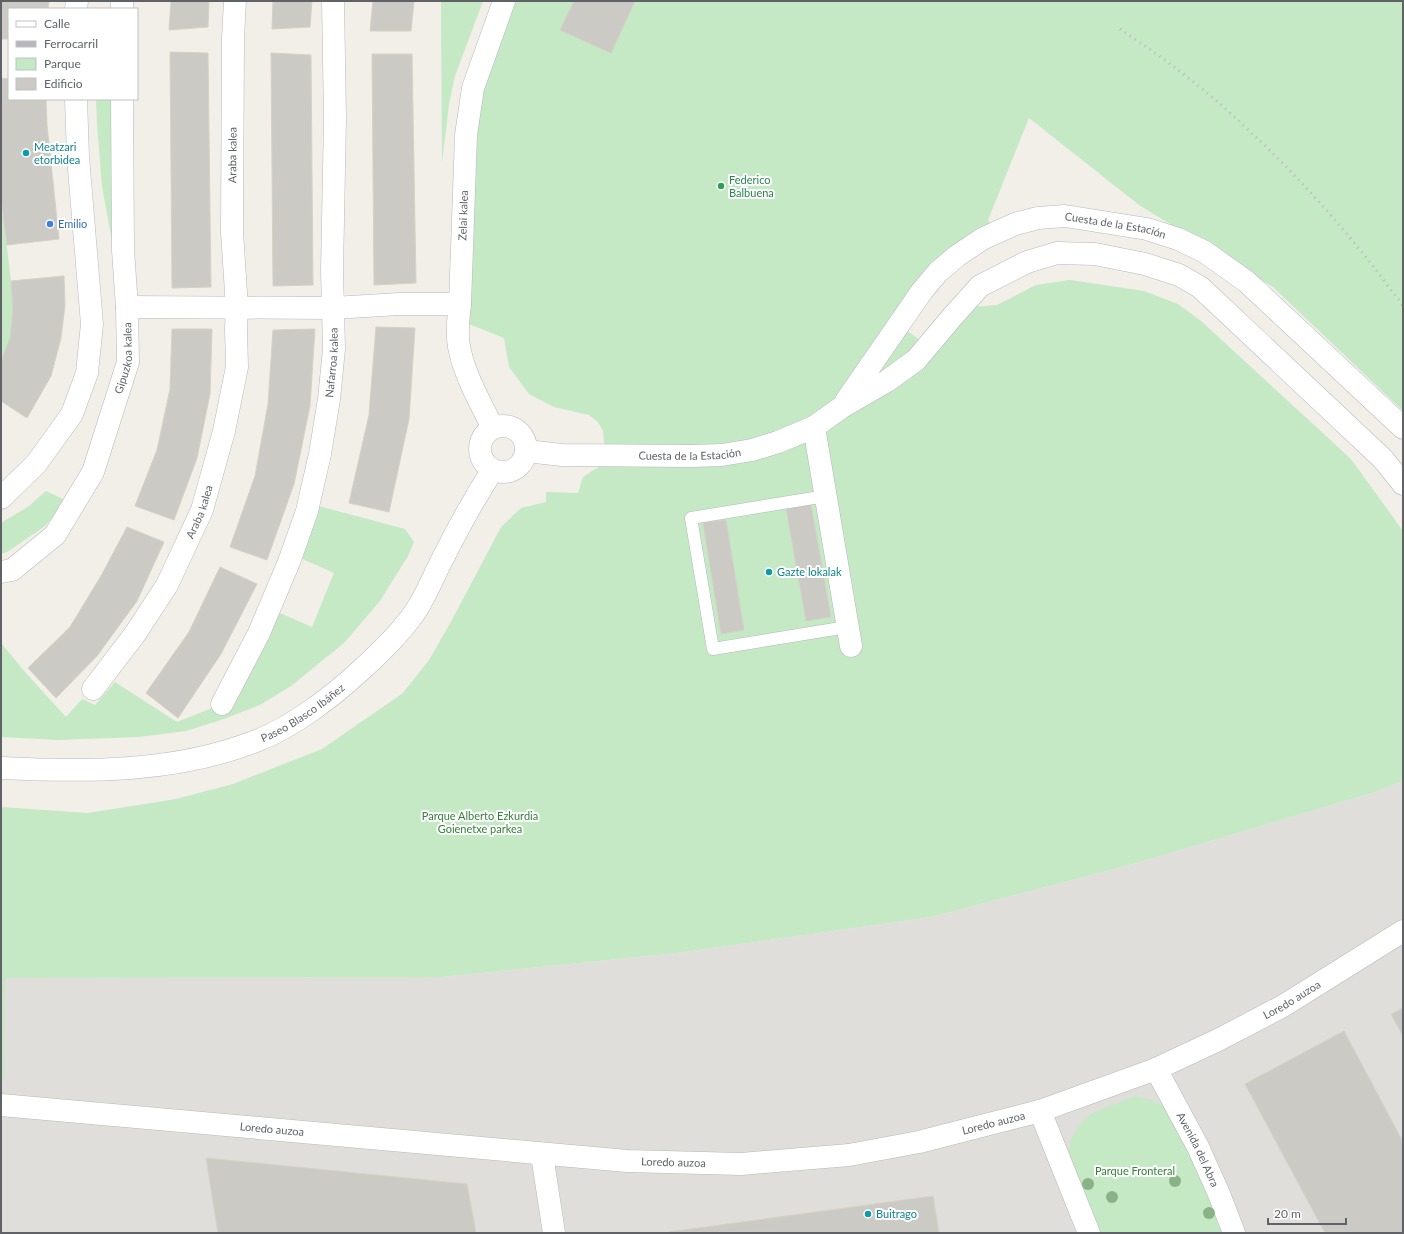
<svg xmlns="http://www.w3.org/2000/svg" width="1404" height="1234" font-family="Lato,sans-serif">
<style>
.industrial{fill:#e0deda}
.green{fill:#c5e8c5}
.building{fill:#cccac5;stroke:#d6d1c6}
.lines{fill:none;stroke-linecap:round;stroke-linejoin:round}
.lane-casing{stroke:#b5b8bc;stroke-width:13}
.street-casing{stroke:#b5b8bc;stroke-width:23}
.secondary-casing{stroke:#b6babf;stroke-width:23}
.lane{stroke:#fff;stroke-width:12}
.street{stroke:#fff;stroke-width:22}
.secondary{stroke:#fff;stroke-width:22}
.rail{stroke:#b6b7b8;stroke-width:3;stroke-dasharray:1 5;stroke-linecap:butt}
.tree{fill:#89b387}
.culture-dot{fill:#0f9aa8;stroke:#fff;stroke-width:1.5}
.leisure-dot{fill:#2e9e5b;stroke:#fff;stroke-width:1.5}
.shop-dot{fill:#3f7fe0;stroke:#fff;stroke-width:1.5}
.labels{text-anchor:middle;stroke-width:4;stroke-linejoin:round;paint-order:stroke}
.culture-label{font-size:11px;fill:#0d838f;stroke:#fff;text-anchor:start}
.street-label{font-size:11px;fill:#5f6368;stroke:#fff}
.leisure-label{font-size:11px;fill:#27864d;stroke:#fff;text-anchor:start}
.shop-label{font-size:11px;fill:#366cbe;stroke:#fff;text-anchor:start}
.park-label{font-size:11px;fill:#348238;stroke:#fff}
</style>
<rect width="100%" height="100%" fill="#f1efe8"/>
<polygon class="industrial" points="1403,781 1403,1233 1,1233 1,1080 4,1080 5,978 442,977 677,953 931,917 1133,864 1379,791"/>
<g class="green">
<polygon points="441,1 483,1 455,76 449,104 442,163"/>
<polygon points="513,1 1403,1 1403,411 1273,287 1139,205 1029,118 988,220 998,239 975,251 933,292 907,331 923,342 947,309 997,305 1036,285 1070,280 1144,291 1178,304 1201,321 1351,459 1403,531 1403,781 1379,791 1133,864 931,917 677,953 442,977 5,978 4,1080 1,1080 1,807 88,813 176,799 233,784 322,749 403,693 429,660 452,620 501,527 521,508 546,502 546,492 578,493 583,477 606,462 603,431 598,422 589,415 554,407 529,394 509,367 504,338 469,324 476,140 482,94"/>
<polygon points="96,99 113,99 112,241 102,186 97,124"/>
<polygon points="1,199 11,281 13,309 10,338 1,361"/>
<polygon points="46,491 67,501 45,526 7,552 1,554 1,523 29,506"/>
<polygon points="315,505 405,529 414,542 408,556 380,601 344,643 291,686 260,705 224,719 186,731 139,737 58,740 1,737 1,643 25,672 66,717 82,699 95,705 115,682 177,722 222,704 275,611 312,627 334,573 298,557"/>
<path d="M1135,1096c22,4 27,8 43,23l45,114h-127l-28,-76 3,-18 8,-14 11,-11z"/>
</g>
<g class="building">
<polygon points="1,1 49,1 48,9 9,9 9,39 1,39"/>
<polygon points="171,1 209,1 208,27 169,30"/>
<polygon points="273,1 312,1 310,27 272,29"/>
<polygon points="373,1 414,1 411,31 370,31"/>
<polygon points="574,1 635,1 611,53 560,30"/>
<polygon points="170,52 208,53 211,287 172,288"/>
<polygon points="271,53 311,55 313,285 273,286"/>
<polygon points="372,54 412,54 416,283 374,285"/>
<polygon points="1,78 9,79 9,99 46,99 47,125 59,239 7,245 1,199"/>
<polygon points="64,276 65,306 61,338 51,376 27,418 1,401 1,361 10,338 13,309 11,281"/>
<polygon points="376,327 415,328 409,419 389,512 349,503 369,415"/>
<polygon points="172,329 212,329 210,394 197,458 174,520 135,506 157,450 170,389"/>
<polygon points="315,329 310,406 294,484 267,560 230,547 255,476 268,404 273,330"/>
<polygon points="811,504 831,617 806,621 786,508"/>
<polygon points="726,520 744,630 721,634 703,523"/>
<polygon points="127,527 164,542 137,601 97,656 56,698 28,668 70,627 101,576"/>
<polygon points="220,567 257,584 221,654 178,718 146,693 189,632"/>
<polygon points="1403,1008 1403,1036 1391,1014"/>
<polygon points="1344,1031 1403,1142 1403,1233 1325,1233 1245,1084"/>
<polygon points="206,1158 467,1184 476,1233 218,1233"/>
<polygon points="933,1196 939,1233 669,1232"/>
</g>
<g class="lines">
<g class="lane-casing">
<polyline id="lane" points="826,496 691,518 713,649 847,627"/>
</g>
<g class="street-casing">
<g id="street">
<polyline points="122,9 122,1"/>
<polyline points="127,307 333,308 399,304 460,304"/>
<path id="s1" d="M846,401l76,-110 16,-19 19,-16 25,-17 33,-15 23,-6 27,-2 82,13 31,10 27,13 42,30 156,146"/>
<circle cx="503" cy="449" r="23"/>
<polyline points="814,427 851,646"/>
<path id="s2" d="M493,428c-12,-24 -28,-52 -33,-77 -4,-15 -2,-32 0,-47l6,-169 7,-47 31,-87"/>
<path id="s3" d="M526,451l36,4 130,1 30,-1 30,-5 26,-8 36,-15 28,-20 45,-26 29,-21 37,-44 27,-30 47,-24 30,-9 38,1 50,10 34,11 21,12 183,172 20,25"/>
<path id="s4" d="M1,572l11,-2 43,-35 38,-63 35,-110 -1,-55 -4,-57 -1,-151"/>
<path id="s5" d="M93,689l42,-55 32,-49 35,-75 22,-79 13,-64 -1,-38 1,-21 -5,-76 1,-194 2,-37"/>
<path id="s6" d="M222,704l37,-71 30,-71 18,-51 13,-57 9,-55 5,-50 -2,-78 3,-152 -2,-118"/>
<path id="s7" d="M1,768c85,4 174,5 255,-27 35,-13 76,-44 104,-70 20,-18 40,-37 55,-59 11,-16 19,-37 28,-54 15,-30 31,-59 49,-87"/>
<path id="s8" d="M1156,1069l42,78 21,47 15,39"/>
<path id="s9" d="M1,1105l626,56 114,3 108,-9 70,-13 121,-31 116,-42 62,-29 65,-34 120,-75"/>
<polyline points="1040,1111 1089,1233"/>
<polyline points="542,1155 554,1233"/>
</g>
</g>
<g class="secondary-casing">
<g id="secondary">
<polyline points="76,9 77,1"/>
<polyline points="1,498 36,464 72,414 87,373 92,324 78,157 76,99"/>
</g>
</g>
<use href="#lane" class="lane"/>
<use href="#street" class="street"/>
<use href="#secondary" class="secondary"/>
<path class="rail" d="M1120,29c30,20 60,41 88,65 12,9 23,20 34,30 60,55 113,116 161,182"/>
</g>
<g class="tree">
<circle cx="1175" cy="1181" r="6"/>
<circle cx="1088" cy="1184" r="6"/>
<circle cx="1112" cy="1197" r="6"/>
<circle cx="1209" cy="1213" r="6"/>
</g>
<g class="culture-dot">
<circle cx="26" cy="153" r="4"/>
<circle cx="769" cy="572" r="4"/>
<circle cx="868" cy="1214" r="4"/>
</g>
<circle class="leisure-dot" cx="721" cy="186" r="4"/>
<circle class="shop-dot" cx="50" cy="224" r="4"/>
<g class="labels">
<g class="culture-label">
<text x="34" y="151">Meatzari<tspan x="34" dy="13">etorbidea</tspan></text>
<text x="777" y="576">Gazte lokalak</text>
<text x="876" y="1218">Buitrago</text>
</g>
<g class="street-label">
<text dy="4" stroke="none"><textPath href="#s5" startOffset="570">Araba kalea</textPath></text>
<text dy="4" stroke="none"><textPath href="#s2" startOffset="220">Zelai kalea</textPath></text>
<text dy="4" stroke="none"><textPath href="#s1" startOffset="352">Cuesta de la Estación</textPath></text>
<text dy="4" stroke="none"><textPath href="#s4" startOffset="259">Gipuzkoa kalea</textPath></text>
<text dy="4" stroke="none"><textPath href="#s6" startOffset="362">Nafarroa kalea</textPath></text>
<text dy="4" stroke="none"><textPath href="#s3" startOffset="164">Cuesta de la Estación</textPath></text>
<text dy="4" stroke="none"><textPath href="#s5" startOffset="208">Araba kalea</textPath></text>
<text dy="4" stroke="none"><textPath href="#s7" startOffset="313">Paseo Blasco Ibáñez</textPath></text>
<text dy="4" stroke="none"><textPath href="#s9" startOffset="1323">Loredo auzoa</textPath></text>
<text dy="4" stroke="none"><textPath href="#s9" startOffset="999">Loredo auzoa</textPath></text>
<text dy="4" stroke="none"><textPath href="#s9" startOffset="272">Loredo auzoa</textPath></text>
<text dy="4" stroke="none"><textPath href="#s8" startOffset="91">Avenida del Abra</textPath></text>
<text dy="4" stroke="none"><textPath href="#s9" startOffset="675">Loredo auzoa</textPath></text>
</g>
<g class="leisure-label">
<text x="729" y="184">Federico<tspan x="729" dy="13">Balbuena</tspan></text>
</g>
<g class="shop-label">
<text x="58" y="228">Emilio</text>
</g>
<g class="park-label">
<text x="480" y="820">Parque Alberto Ezkurdia<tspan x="480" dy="13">Goienetxe parkea</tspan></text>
<text x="1135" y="1175">Parque Fronteral</text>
</g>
</g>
<rect width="1404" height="1234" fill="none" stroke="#5f6368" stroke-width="4"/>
<rect x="8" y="8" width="130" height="92" fill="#ffffff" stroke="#bfc1c3"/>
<rect x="16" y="21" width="20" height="6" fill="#ffffff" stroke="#bfc1c3"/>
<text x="44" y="28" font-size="12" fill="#5f6368">Calle</text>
<rect x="16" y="41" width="20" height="6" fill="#b6b7b8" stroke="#bfc1c3"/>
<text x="44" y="48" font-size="12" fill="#5f6368">Ferrocarril</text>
<rect x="16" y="58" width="20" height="12" fill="#c5e8c5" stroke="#bfc1c3"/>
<text x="44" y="68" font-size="12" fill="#5f6368">Parque</text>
<rect x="16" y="78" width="20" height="12" fill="#cccac5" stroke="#bfc1c3"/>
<text x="44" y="88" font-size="12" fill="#5f6368">Edificio</text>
<path d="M1268 1218v6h78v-6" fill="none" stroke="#5f6368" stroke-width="2"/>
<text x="1274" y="1218" font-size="12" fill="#5f6368" stroke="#ffffff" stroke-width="3" paint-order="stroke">20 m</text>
</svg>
